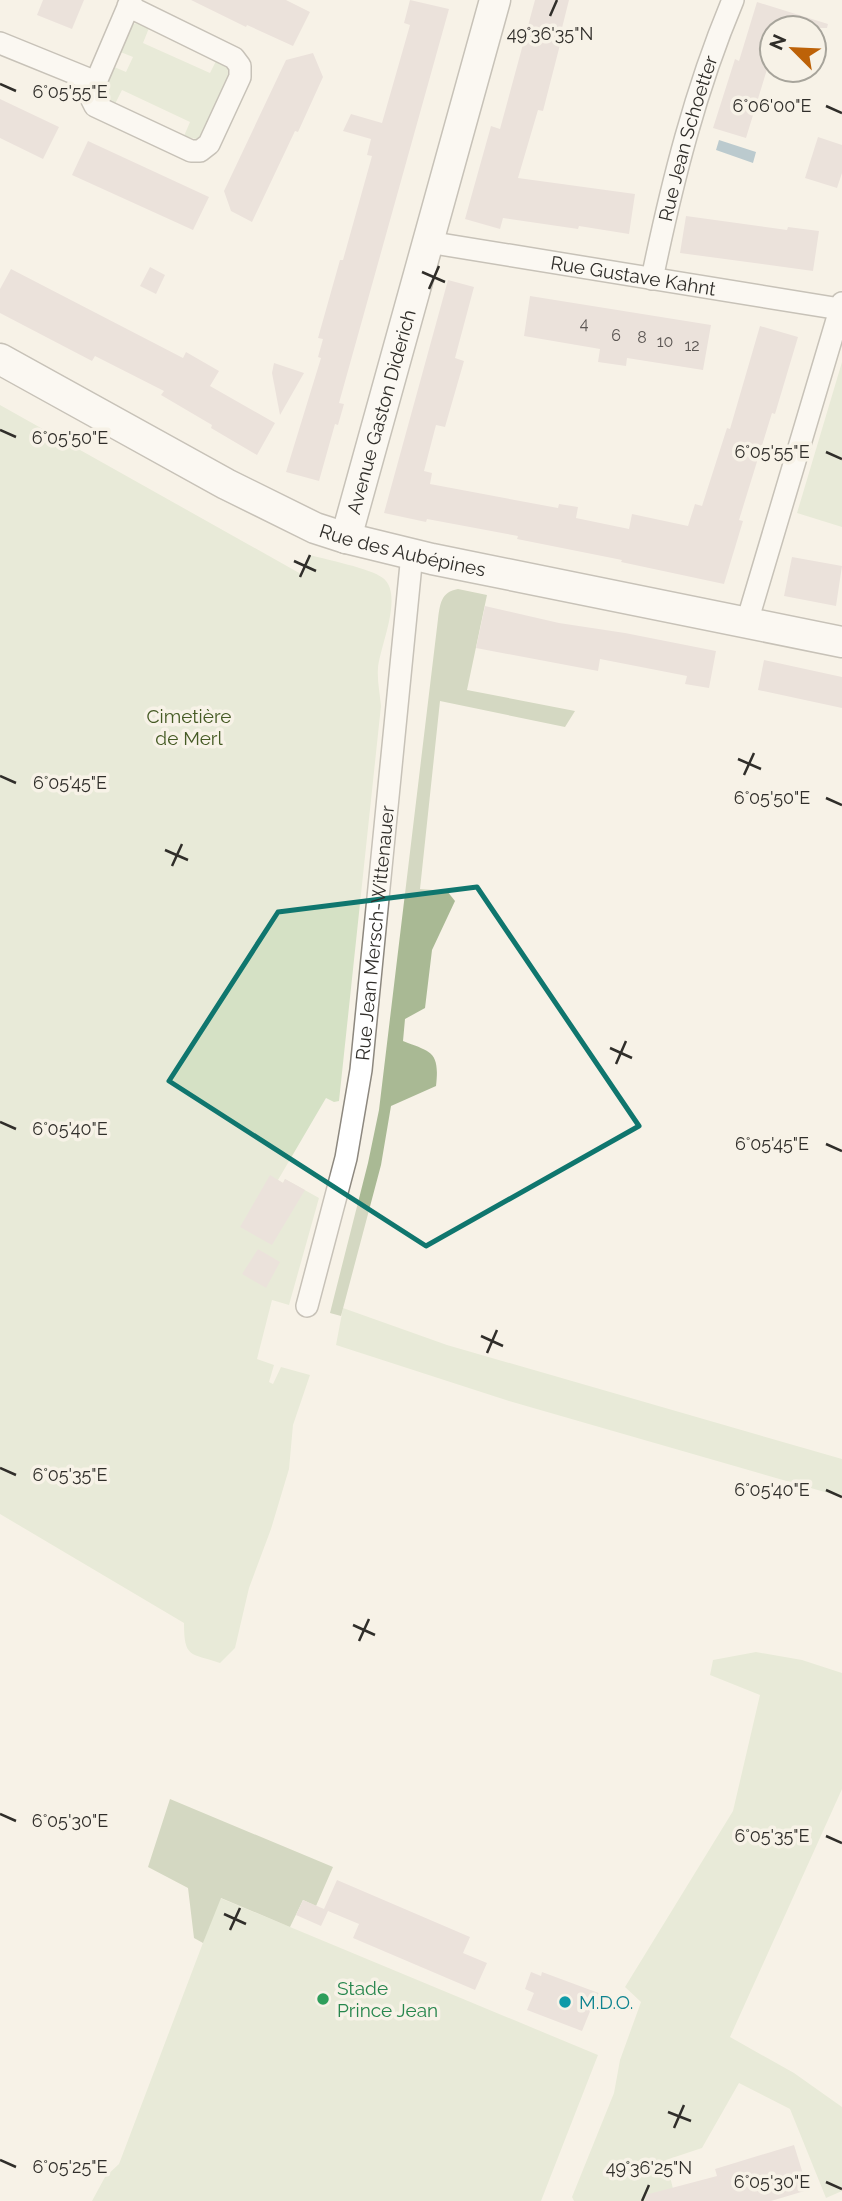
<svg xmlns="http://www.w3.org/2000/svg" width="842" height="2201" font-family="Raleway,sans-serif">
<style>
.green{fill:#d5e1c5}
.forest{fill:#a9b994}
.water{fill:#729aaf}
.building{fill:#dccecd}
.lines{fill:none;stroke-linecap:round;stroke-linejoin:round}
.street-casing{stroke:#8d887f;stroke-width:24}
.secondary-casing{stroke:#8d887f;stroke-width:33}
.street{stroke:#fff;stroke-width:21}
.secondary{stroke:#fff;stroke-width:30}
.marked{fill:none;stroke:#0f766e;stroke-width:5;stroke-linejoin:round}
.ticks{fill:none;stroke:#302e2a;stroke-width:2.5}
.leisure-dot{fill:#2e9e5b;stroke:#f7f2e7;stroke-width:2.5}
.culture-dot{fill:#0f9aa8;stroke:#f7f2e7;stroke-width:2.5}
.labels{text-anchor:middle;stroke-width:7;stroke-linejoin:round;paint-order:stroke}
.number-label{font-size:16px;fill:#5b5653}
.street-label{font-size:19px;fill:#302e2a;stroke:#f7f2e7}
.park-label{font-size:19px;fill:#455a24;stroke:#f7f2e7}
.leisure-label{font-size:19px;fill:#27864d;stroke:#f7f2e7;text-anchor:start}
.culture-label{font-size:19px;fill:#0d838f;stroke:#f7f2e7;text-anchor:start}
.ticks-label{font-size:18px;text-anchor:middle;fill:#302e2a;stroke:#f7f2e7;stroke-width:7;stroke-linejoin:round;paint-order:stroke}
</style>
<rect width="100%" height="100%" fill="#f7f2e7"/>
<g class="green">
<polygon points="136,23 149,28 143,43 210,73 217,59 228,66 231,76 202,136 196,139 184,136 190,122 122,90 115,104 105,99 102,90 112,66 126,72 133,57 118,51 129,27"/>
<polygon points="842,362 842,527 797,513"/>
<path d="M0,405l301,169 9,-19c17,5 60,13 73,23 21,16 -3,68 -5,90 -1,12 2,26 3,38l-42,395 -5,1 -8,-4 -48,82 5,3 2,-4 34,19 -30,107 -17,-5 -15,59 17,6 -5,17 4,2 8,-17 29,8 -17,50 -4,44 -18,60 -22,59 -14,60 -15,15c-30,-10 -36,-5 -36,-40l-184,-109z"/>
<polygon points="343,1308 447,1345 842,1459 842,1497 509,1401 336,1345"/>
<polygon points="756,1652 802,1660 842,1673 842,1789 730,2037 794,2073 842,2107 842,2191 826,2198 790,2109 739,2083 702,2148 666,2160 676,2201 574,2201 572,2197 614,2093 620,2060 641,2002 625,1987 733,1811 760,1695 710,1675 713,1660"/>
<polygon points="220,1898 598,2055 541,2201 92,2201 105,2177 119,2164"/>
</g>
<g class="forest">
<path d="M458,589l29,6 -20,95 108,21 -10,16 -125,-26 -20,188 27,2 8,10 -23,49 -7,58 -20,11 -2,22c28,11 37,10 33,45l-45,20 -10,59 -40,151 -11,-3 38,-150 11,-53 59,-491c2,-15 3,-27 20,-30z"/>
<polygon points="170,1799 333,1867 316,1906 303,1900 290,1927 221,1898 203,1943 194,1938 188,1888 148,1867"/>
</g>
<polygon class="water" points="719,140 756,152 753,163 716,150"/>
<g class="building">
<polygon points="43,0 84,0 72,29 37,15"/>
<polygon points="191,0 286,0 310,12 293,46 247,25 246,27"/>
<polygon points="410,0 449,9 339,403 344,404 338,425 335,424 319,481 286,472 321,358 318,357 323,339 318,338 340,260 343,260 372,156 367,155 371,139 343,131 351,114 382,123 410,25 404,23"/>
<polygon points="535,0 569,0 561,32 563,33 543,111 538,110 518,178 635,194 629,234 579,226 578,229 503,218 500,229 465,219 491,126 500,129"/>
<polygon points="757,2 828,24 827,28 772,28 772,53 746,138 713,128 735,59 739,61"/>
<polygon points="313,53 323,77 298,132 295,131 252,222 231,211 224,191 286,60"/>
<polygon points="0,99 59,127 43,159 0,138"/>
<polygon points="818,137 842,145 842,173 837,188 805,178"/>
<polygon points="88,141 209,197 193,230 72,175"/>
<polygon points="686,216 787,230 788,227 819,231 813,271 680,253"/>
<polygon points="150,267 165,275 156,294 140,286"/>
<polygon points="11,269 183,358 186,352 219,371 210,386 275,423 257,455 211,428 212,425 161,395 164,391 95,356 92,361 0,313 0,289"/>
<polygon points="448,280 474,287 455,358 464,361 445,427 436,425 424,471 432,473 430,484 558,508 559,504 578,507 576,518 629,529 632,514 688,526 695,504 702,506 727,428 730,429 760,326 798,337 775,414 772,413 739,520 743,521 724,584 621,562 622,560 517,539 518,536 427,519 426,522 384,513"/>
<polygon points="530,296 711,325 703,370 627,358 626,366 598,362 600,349 524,336"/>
<polygon points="274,363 304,373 280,415 272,373"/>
<polygon points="792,557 842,566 836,606 784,596"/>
<polygon points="485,606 559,623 625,633 716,651 709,688 685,684 687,676 600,659 598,671 476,648"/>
<polygon points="764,660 842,677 842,708 758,690"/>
<polygon points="270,1175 283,1183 285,1179 305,1190 272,1245 240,1227"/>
<polygon points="258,1249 280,1262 266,1288 242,1274"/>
<polygon points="337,1880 470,1937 463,1953 487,1963 475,1990 353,1938 359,1924 328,1911 321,1926 296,1915 303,1900 324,1909"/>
<polygon points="531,1972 541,1976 542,1972 604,1995 597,2012 591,2009 582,2031 527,2010 534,1993 525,1989"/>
<polygon points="794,2145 808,2190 771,2201 646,2201 645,2195 717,2176 715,2169"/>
</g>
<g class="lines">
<g class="street-casing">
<g id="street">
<polyline points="128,6 234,58 240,66 240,77 209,144 200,151 191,151 95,106 90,96 131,0"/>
<polyline points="0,43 96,82"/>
<path id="s1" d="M428,242l412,67"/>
<path id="s2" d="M652,279c20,-96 43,-189 81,-279"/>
<polyline points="747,622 842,303"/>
<path id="s3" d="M307,1306l39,-148 15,-88 51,-516"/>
</g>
</g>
<g class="secondary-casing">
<g id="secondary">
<path id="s4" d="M0,359l226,125 89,44 31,10 86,21 410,83"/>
<path id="s5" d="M346,538l149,-538"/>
</g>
</g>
<use href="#street" class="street"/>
<use href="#secondary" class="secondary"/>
</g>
<path d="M0 0H842V2201H0ZM477,887l162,239 -213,120 -257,-165 109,-169z" fill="#f7f2e7" fill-opacity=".55" fill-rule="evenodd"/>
<path class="marked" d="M477,887l162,239 -213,120 -257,-165 109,-169z"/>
<path class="ticks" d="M550,16l7,-16M0,84l16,7M826,106l16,7M422,272l23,10M429,289l10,-23M0,430l16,7M826,452l16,7M294,561l22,10M300,577l10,-22M738,759l23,10M744,775l10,-22M0,776l16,7M826,798l16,7M165,850l23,10M172,866l10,-22M610,1048l22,10M616,1064l10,-23M0,1122l16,7M826,1144l16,7M481,1336l22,10M487,1353l10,-23M0,1468l16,7M826,1490l16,7M353,1625l22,10M359,1641l10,-22M0,1814l16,7M826,1836l16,7M224,1914l22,10M230,1930l10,-22M668,2112l23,9M674,2128l10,-23M0,2160l16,7M826,2182l16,7M642,2201l7,-16"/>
<circle class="leisure-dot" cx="323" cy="1999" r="7"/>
<circle class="culture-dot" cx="565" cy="2002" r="7"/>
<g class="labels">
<g class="number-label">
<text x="584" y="329">4</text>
<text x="616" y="341">6</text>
<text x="642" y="343">8</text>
<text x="665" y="347">10</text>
<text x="692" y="351">12</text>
</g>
<g class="street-label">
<text dy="7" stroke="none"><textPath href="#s2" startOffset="145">Rue Jean Schoetter</textPath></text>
<text dy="7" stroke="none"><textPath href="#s1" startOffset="208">Rue Gustave Kahnt</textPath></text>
<text dy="7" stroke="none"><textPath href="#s5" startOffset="131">Avenue Gaston Diderich</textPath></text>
<text dy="7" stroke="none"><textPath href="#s4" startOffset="448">Rue des Aubépines</textPath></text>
<text dy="7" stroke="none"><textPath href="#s3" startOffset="380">Rue Jean Mersch-Wittenauer</textPath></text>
</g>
<g class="park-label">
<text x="189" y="723">Cimetière<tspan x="189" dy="22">de Merl</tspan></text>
</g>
<g class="leisure-label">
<text x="337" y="1995">Stade<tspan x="337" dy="22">Prince Jean</tspan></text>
</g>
<g class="culture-label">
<text x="579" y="2009">M.D.O.</text>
</g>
</g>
<g class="ticks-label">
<text x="550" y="40">49°36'35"N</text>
<text x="70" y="98">6°05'55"E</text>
<text x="772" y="112">6°06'00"E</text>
<text x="70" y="444">6°05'50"E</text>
<text x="772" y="458">6°05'55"E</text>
<text x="70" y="789">6°05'45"E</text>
<text x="772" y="804">6°05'50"E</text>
<text x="70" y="1135">6°05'40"E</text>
<text x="772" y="1150">6°05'45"E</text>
<text x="70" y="1481">6°05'35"E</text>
<text x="772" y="1496">6°05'40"E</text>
<text x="70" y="1827">6°05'30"E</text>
<text x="772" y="1842">6°05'35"E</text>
<text x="70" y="2173">6°05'25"E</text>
<text x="649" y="2174">49°36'25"N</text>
<text x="772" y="2188">6°05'30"E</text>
</g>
<g transform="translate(793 49) rotate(294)"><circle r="33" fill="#f7f2e7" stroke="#a7a49b" stroke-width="2"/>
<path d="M0-5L12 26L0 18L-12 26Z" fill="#bd6208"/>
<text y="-10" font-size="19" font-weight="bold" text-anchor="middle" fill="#302e2a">N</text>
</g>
</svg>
